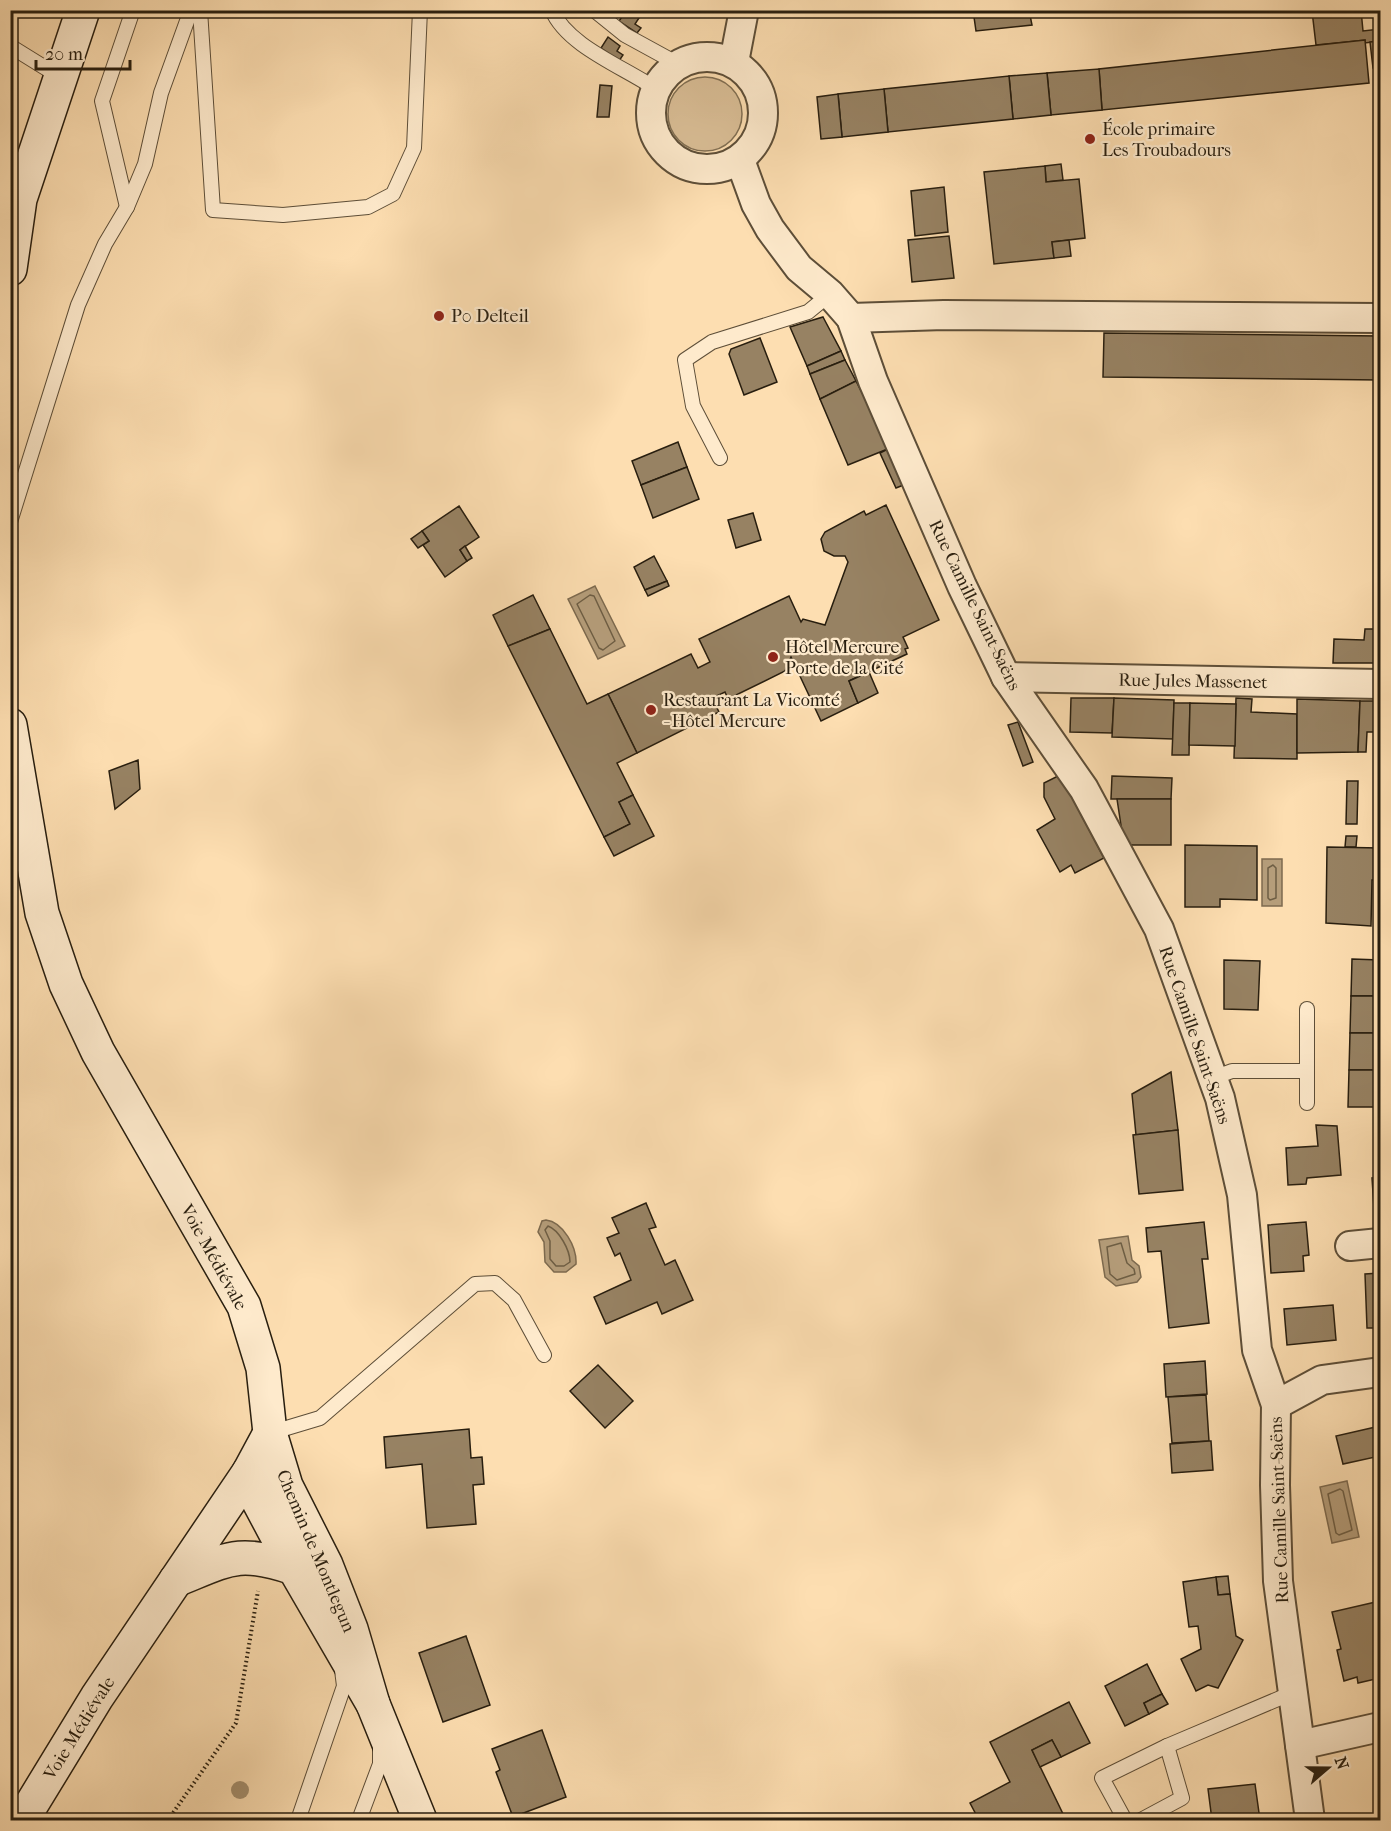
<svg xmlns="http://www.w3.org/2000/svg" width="1391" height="1831" font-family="'IM FELL French Canon',serif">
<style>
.green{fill:#d9bd95;stroke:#806e52;stroke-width:1.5}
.water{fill:#b59d7a;stroke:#7d6a4f;stroke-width:1.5}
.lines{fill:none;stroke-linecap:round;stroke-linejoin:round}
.shore{stroke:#6e5e44;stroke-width:1.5}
.building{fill:#978263;stroke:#281e0f;stroke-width:1.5}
.lane-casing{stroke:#5d4e38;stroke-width:16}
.street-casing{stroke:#5d4e38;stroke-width:32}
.secondary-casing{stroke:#281e0f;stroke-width:36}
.path{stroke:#281e0f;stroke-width:4;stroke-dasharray:1.5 3;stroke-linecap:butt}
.lane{stroke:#feeacc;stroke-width:14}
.street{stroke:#feeacc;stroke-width:28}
.secondary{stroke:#feeacc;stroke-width:33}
.tree{fill:#a58f6e}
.poi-dot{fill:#8f2418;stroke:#feeacc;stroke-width:2}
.labels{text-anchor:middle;stroke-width:4.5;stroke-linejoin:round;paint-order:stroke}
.poi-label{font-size:18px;fill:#281e0f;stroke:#feeacc;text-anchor:start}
.street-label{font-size:18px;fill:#281e0f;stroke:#feeacc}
</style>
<rect width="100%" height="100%" fill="#fddeb1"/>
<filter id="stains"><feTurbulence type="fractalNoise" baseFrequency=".00333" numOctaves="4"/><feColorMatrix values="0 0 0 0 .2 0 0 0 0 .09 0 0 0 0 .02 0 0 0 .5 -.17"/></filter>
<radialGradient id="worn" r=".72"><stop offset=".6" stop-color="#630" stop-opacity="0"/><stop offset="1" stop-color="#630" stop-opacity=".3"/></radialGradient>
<circle class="green" cx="705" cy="114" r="37"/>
<g class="water">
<polygon points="595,586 625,646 598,659 568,599"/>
<rect x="1262" y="859" width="20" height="47"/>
<path d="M546,1220c17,2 31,27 30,44l-10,8h-12l-9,-10 -1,-20 -6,-10 4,-11z"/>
<polygon points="1128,1236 1132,1260 1139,1266 1141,1277 1137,1282 1116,1286 1105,1277 1099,1240"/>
<polygon points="1347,1481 1359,1537 1332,1543 1320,1487"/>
</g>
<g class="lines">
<g class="shore">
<polygon points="590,595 594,596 615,641 603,650 599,648 577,604"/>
<polygon points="1273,865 1276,868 1276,898 1270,900 1268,898 1268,868"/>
<path d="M548,1226c11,4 22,24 22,36l-6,4h-8l-6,-7v-18l-5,-11z"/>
<polygon points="1121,1243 1127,1263 1134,1269 1135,1274 1117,1280 1110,1274 1107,1247"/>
<polygon points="1340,1489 1343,1491 1352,1530 1339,1535 1336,1533 1328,1494"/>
</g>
</g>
<g class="building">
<polygon points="627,10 639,18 635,24 641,28 637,33 619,21"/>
<polygon points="973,10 1029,10 1032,25 976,31"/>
<polygon points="1257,10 1271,10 1272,15 1258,17"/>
<polygon points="1361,10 1363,31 1380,29 1380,41 1365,43 1365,40 1316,45 1312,11"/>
<polygon points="608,37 620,46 617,51 623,55 619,61 601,48"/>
<polygon points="1365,40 1369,83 1102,110 1099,69"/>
<polygon points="1380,41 1380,67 1373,68 1370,42"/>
<polygon points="1099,69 1102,110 1051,115 1047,73"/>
<polygon points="1047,73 1051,115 1013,119 1009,76"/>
<polygon points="1009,76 1013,119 888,132 884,89"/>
<polygon points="600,85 612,86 609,117 597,117"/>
<polygon points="884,89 888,132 842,137 838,94"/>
<polygon points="838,94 842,137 821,139 817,97"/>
<polygon points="1061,164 1063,180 1046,182 1045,166"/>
<polygon points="1045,166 1046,182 1079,179 1085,238 1052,242 1054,258 994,264 984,172"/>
<polygon points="944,187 948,232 915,236 911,191"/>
<polygon points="949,236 954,278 912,282 908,240"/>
<polygon points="1069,240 1071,256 1054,258 1052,242"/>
<polygon points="823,317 841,351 807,366 790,327"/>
<polygon points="1104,333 1380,336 1380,380 1103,377"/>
<polygon points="760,338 777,382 744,395 729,354 731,349"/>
<polygon points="841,351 845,360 810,374 807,366"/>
<polygon points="845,360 856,381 820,399 810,374"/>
<polygon points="856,381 890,448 848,465 820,399"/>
<polygon points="678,442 687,467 641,485 632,461"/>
<polygon points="890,448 906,484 896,488 880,453"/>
<polygon points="687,467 699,499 653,518 641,485"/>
<polygon points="886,505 939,620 903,637 908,648 905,649 907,654 849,681 858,703 821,721 791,657 785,671 728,699 725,692 712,698 719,712 637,753 608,694 691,654 698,668 710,662 699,639 789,596 801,622 803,619 825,625 848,562 845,556 834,556 824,551 821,539 825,532 864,511 866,515"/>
<polygon points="459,506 479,537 460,550 467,561 445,577 423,545 429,541 422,531"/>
<polygon points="753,513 761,540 736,548 728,520"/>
<polygon points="422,531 429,541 418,548 411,539"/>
<polygon points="465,546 472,558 467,561 460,550"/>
<polygon points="654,556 667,581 645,590 634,567"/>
<polygon points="667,581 669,586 648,596 645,590"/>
<polygon points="533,595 550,629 508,646 493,615"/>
<polygon points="550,629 587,704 608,694 637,753 617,763 633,795 619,802 630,824 604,837 508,646"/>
<polygon points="1365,629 1380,629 1380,663 1333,663 1334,639 1364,640"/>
<polygon points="869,672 878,693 858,703 849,681"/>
<polygon points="1071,698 1114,698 1112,733 1070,732"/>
<polygon points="1114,698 1174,700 1173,739 1112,737"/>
<polygon points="1236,698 1252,699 1251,712 1297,714 1297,759 1234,758"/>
<polygon points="1297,699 1360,701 1358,752 1297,753"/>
<polygon points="1360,701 1380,701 1380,732 1367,732 1366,752 1358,752"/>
<polygon points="1174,703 1190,703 1189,755 1172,755"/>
<polygon points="1190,703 1236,704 1235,746 1189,745"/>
<polygon points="1018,722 1033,762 1023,766 1008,725"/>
<polygon points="138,760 140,789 115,809 109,771"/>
<polygon points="1060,775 1104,858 1075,873 1071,865 1060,872 1037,830 1055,819 1044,797 1044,783"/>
<polygon points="1112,776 1172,778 1171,799 1111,799"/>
<polygon points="1347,781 1358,781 1357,824 1346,824"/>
<polygon points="633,795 654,836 614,856 604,837 630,824 619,802"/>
<polygon points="1117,799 1171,799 1171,845 1124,845"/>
<polygon points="1346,836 1357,836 1356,847 1345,847"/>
<polygon points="1185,845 1257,846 1257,900 1220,899 1220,907 1185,907"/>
<polygon points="1327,847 1380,848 1380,880 1372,880 1371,926 1326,923"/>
<polygon points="1352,959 1380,960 1380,996 1351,996"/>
<polygon points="1224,960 1260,961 1258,1010 1224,1009"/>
<polygon points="1351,996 1380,996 1380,1033 1350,1033"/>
<polygon points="1350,1033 1380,1033 1380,1070 1349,1070"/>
<polygon points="1349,1070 1380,1070 1380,1107 1348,1107"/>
<polygon points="1171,1072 1178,1130 1136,1135 1132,1094"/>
<polygon points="1316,1125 1337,1126 1341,1175 1307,1178 1306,1184 1288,1185 1286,1148 1318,1146"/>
<polygon points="1178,1130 1183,1190 1139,1194 1133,1135"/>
<polygon points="1380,1177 1380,1208 1374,1208 1372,1178"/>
<polygon points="646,1203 656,1227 649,1229 665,1265 675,1260 693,1300 662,1314 657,1302 606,1324 594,1297 631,1280 620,1253 615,1256 607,1238 619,1233 612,1218"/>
<polygon points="1204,1222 1208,1259 1202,1259 1209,1323 1169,1328 1161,1251 1148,1252 1146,1228"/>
<polygon points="1306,1222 1309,1255 1303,1256 1304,1271 1271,1273 1268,1225"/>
<polygon points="1380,1273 1380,1328 1367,1328 1365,1274"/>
<polygon points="1333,1305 1336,1340 1287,1345 1284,1309"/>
<polygon points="1205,1361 1207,1394 1166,1397 1164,1364"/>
<polygon points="598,1365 633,1401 605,1428 570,1391"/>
<polygon points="1206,1395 1209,1441 1172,1443 1168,1397"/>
<polygon points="1380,1426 1380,1456 1343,1464 1336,1436"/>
<polygon points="469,1429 471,1458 482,1457 484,1484 473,1485 476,1524 427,1528 422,1464 386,1468 384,1437"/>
<polygon points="1209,1441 1211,1441 1213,1470 1172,1473 1170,1444"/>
<polygon points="1228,1576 1230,1594 1218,1595 1216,1577"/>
<polygon points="1216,1577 1218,1595 1230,1594 1236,1636 1243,1640 1218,1688 1208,1685 1196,1691 1181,1659 1201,1649 1198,1626 1189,1627 1183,1582"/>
<polygon points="1380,1601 1380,1678 1358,1683 1357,1677 1344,1681 1337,1650 1341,1649 1332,1612"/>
<polygon points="466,1636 490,1705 443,1722 419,1653"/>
<polygon points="1147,1664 1162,1694 1144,1703 1149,1714 1125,1726 1105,1686"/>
<polygon points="1162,1694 1168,1704 1149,1714 1144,1703"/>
<polygon points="1069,1702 1090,1743 1061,1757 1052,1740 1032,1750 1066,1820 979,1820 970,1803 1010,1782 990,1742"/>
<polygon points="542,1730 566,1797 513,1817 496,1772 500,1770 492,1749"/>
<polygon points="1052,1740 1061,1757 1040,1767 1032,1750"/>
<polygon points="1255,1784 1260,1820 1212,1820 1208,1789"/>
</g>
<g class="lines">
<g class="lane-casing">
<g id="lane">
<polyline points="200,10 213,210 283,215 368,207 393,194 414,148 420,10"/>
<path d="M552,10c15,36 72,57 104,79"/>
<polyline points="594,10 625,35 678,64"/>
<polyline points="10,46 60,77"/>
<polyline points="127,207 102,101 133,10"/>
<polyline points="720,458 693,406 685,360 712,342 808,312 830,294"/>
<polyline points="10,522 78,305 105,244 127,207 145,164 161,93 191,10"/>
<polyline points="1213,1078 1232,1071 1307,1071"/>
<polyline points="1307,1103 1307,1009"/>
<polyline points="270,1433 320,1418 475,1284 495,1283 514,1300 544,1355"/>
<polyline points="298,1820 344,1686 342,1670"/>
<polyline points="359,1820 380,1764 380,1746"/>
<polyline points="1125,1820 1102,1778 1167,1746 1292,1693"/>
<polyline points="1141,1820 1182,1798 1167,1746"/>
</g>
</g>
<g class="street-casing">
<g id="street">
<circle cx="707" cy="113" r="56"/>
<polyline points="734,62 744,10"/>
<polyline points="740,160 756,204 770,229 799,268 830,294 851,318 873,381 962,586 1006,677 1084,789 1159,929 1220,1098 1242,1195 1257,1350 1276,1405 1275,1485 1278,1581 1310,1820"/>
<polyline points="851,318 944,315 1380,318"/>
<polyline points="1006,677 1380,684"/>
<polyline points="1350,1246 1380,1243"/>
<polyline points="1276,1405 1322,1380 1380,1372"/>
<polyline points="1300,1745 1380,1727"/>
</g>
</g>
<g class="secondary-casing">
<g id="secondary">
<polyline points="10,269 20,199 83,10"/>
<polyline points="10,725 42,913 66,984 98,1052 244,1306 263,1368 270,1433 286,1486 326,1565 351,1629 373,1704"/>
<polyline points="249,1472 259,1502 294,1568"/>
<path d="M176,1580c52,-21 62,-31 118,-12l79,136 47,116"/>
<polyline points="22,1820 97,1697 249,1472 270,1433"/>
</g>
</g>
<polyline class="path" points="168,1820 236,1723 258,1591"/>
<use href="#lane" class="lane"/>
<use href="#street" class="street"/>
<use href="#secondary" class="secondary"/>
</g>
<circle class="tree" cx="240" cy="1790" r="9"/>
<g class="poi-dot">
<circle cx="1090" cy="139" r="6"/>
<circle cx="439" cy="316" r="6"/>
<circle cx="773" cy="657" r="6"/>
<circle cx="651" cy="710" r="6"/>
</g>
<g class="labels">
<g class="poi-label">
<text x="1102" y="135">École primaire<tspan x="1102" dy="21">Les Troubadours</tspan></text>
<text x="451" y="322">P0 Delteil</text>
<text x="785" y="653">Hôtel Mercure<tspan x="785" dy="21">Porte de la Cité</tspan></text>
<text x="663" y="706">Restaurant La Vicomté<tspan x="663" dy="21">- Hôtel Mercure</tspan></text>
</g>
<g class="street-label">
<text transform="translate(975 605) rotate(64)" y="6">Rue Camille Saint-Saëns</text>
<text transform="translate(1193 681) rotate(1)" y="6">Rue Jules Massenet</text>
<text transform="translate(1195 1035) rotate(71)" y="6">Rue Camille Saint-Saëns</text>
<text transform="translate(214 1257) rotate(61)" y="6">Voie Médiévale</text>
<text transform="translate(1279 1510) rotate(-92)" y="6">Rue Camille Saint-Saëns</text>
<text transform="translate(316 1551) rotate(67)" y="6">Chemin de Montlegun</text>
<text transform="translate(79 1728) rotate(-58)" y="6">Voie Médiévale</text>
</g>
</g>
<rect width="1391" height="1831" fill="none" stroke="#fddeb1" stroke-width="36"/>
<rect x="12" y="12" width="1367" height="1807" fill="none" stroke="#281e0f" stroke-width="3"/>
<rect x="18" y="18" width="1355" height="1795" fill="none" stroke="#281e0f" stroke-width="1.5"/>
<g transform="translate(1328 1768) rotate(70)" stroke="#feeacc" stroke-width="4.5" paint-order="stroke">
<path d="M0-4.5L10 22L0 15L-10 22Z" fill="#281e0f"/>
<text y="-9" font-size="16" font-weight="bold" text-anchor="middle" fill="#281e0f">N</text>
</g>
<path d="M36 60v9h94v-9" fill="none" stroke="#281e0f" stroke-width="3"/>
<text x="45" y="60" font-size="18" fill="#281e0f" stroke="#feeacc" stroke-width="4.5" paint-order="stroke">20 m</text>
<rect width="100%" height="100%" filter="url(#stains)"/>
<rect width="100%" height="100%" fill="url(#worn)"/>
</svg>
